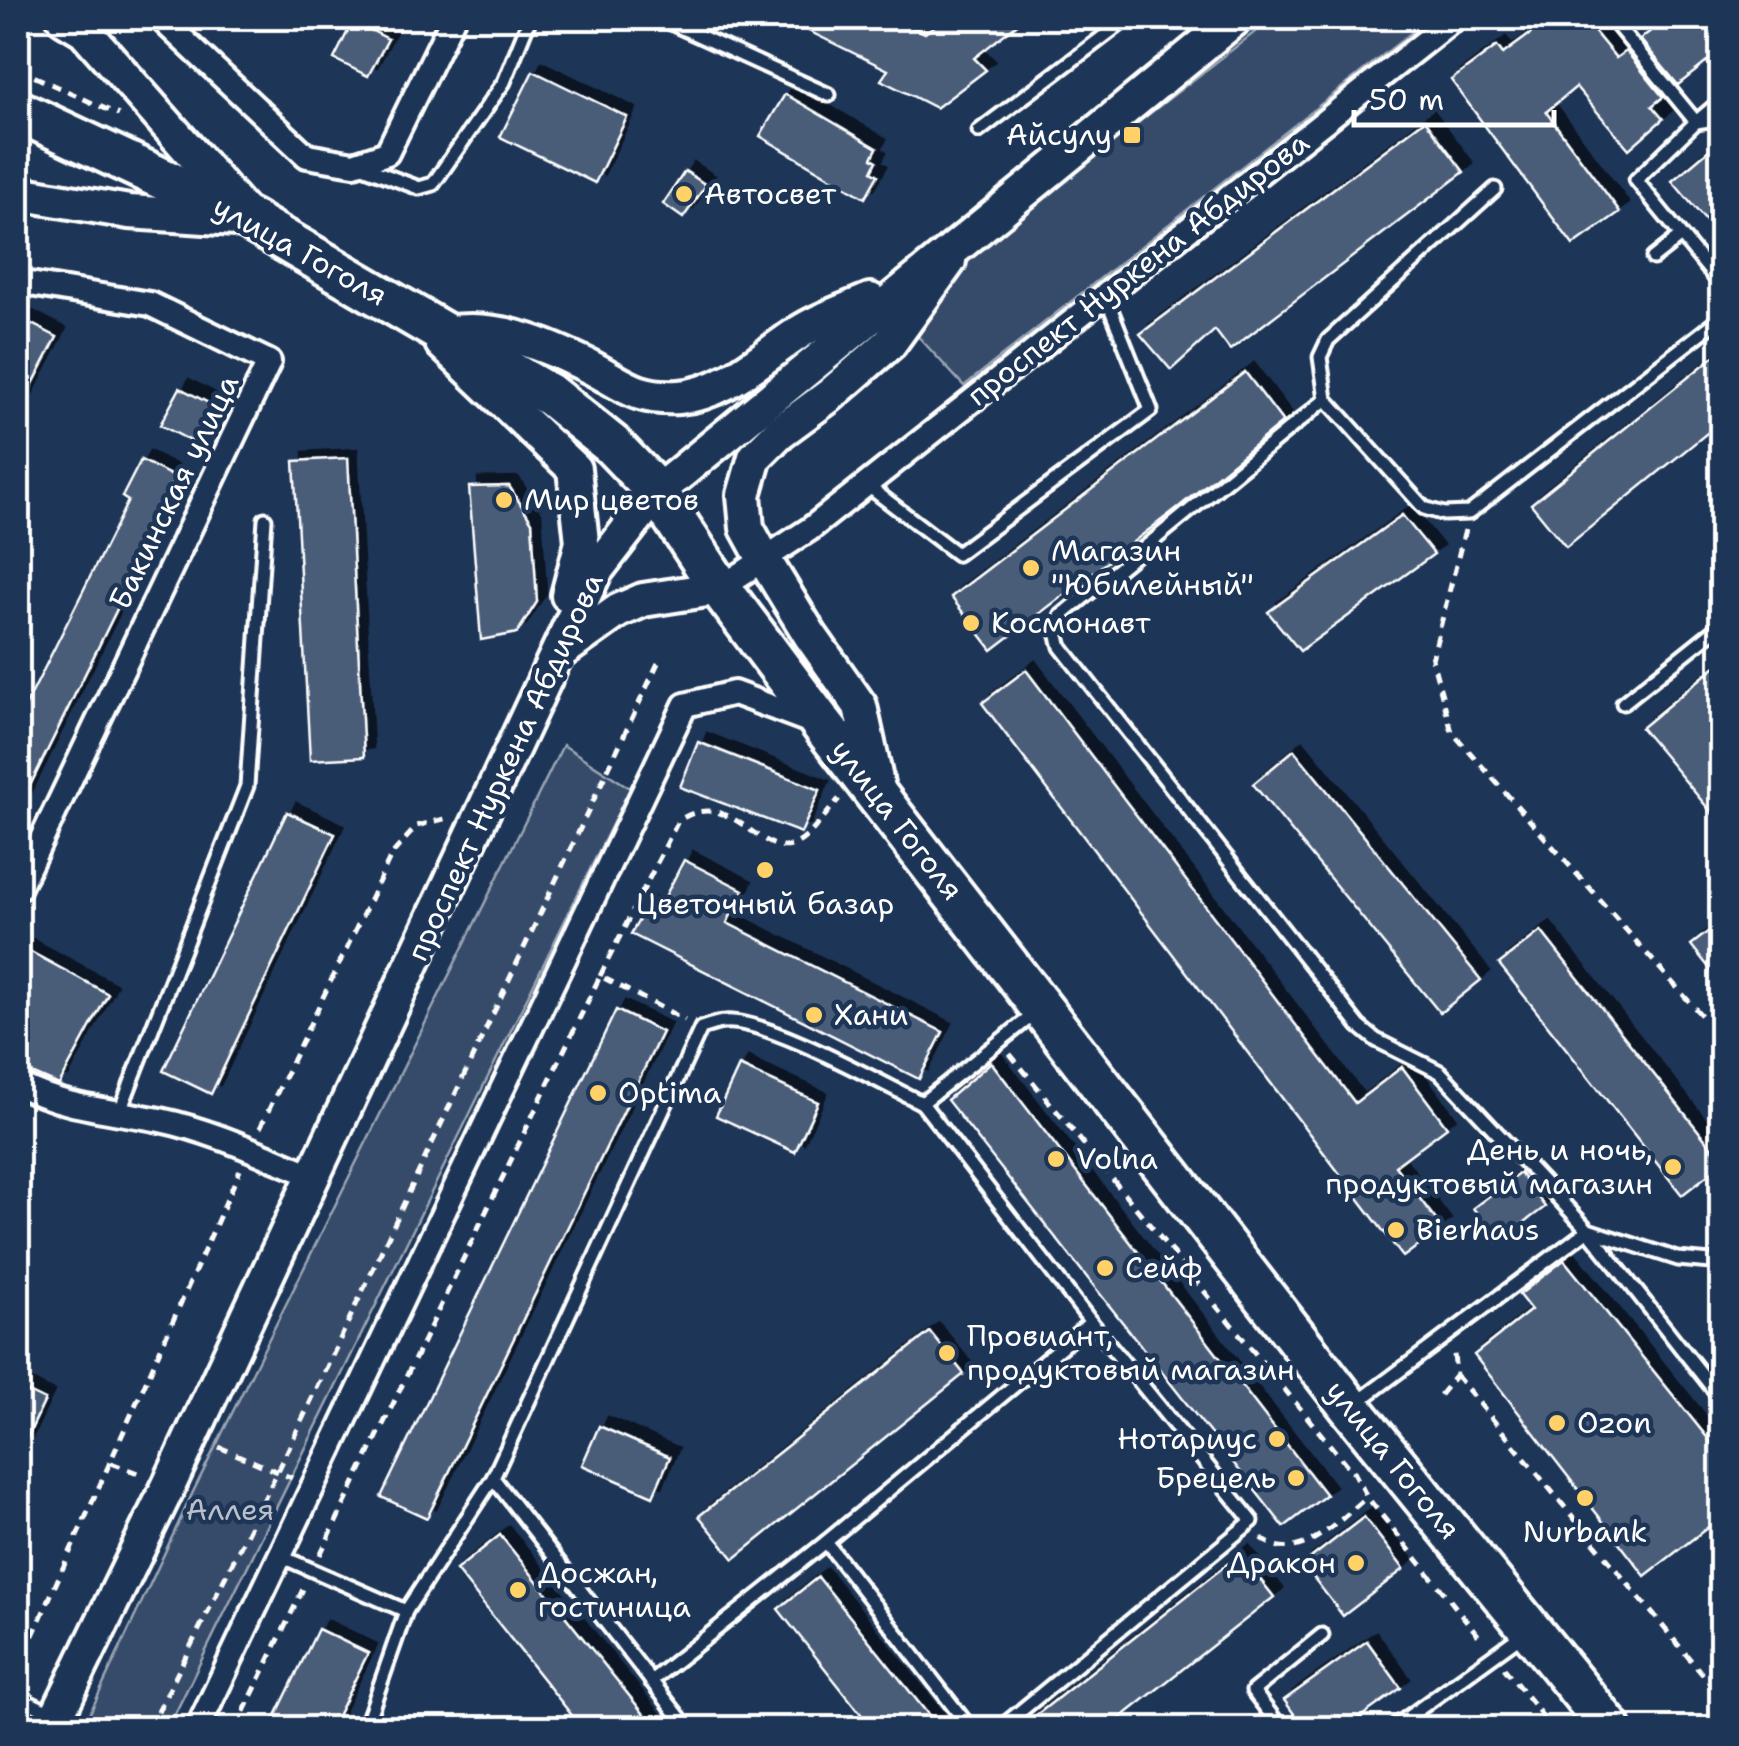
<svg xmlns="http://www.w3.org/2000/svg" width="1739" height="1746" font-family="'Shantell Sans',sans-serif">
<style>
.green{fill:#364b69;stroke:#9aa5b4;stroke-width:2.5}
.building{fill:#4a5d79;stroke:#fff;stroke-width:2.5;filter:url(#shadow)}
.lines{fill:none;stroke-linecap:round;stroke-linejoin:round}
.lane-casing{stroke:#fff;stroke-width:19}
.street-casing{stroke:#fff;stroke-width:30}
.secondary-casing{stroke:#fff;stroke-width:40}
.highway-casing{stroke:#fff;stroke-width:48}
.path{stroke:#fff;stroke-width:5;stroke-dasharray:10 8;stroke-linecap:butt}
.lane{stroke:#1d3557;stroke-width:11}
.street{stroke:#1d3557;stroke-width:22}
.secondary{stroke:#1d3557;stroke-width:32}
.highway{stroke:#1d3557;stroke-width:40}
.poi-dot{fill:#ffd166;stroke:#1d3557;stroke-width:4}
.labels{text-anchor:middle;stroke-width:9;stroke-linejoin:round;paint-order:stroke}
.poi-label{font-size:30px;fill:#fff;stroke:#1d3557;text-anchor:start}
.street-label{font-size:30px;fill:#fff;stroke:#1d3557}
.park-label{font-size:30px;fill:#b9c0ca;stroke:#1d3557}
</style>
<defs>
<filter id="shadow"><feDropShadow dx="9" dy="-9" stdDeviation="0" flood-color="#0009"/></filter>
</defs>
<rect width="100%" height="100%" fill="#1d3557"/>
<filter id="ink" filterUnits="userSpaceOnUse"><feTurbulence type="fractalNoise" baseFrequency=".01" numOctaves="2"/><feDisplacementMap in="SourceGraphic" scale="20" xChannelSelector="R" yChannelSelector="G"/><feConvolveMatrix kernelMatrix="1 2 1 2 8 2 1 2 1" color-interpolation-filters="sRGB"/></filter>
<g filter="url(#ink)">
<g class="green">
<polygon points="1273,18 1430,18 964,386 914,332 975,249"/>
<polygon points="563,745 630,788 168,1728 83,1728 193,1492"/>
</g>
<g class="building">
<polygon points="782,18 892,18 925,33 945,18 1025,18 974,58 986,70 936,108 881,80 888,70"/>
<polygon points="1552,18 1583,18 1616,58 1626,51 1663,97 1652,106 1663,119 1629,149 1576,87 1546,112 1620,212 1573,245 1451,80 1497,46 1503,54"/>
<polygon points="1668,18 1722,18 1722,50 1678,85 1640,39"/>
<polygon points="353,21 388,39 368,76 334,59"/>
<polygon points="533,71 627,117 595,183 500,137"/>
<polygon points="785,94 877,148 872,158 877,161 872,171 878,175 865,198 760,136"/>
<polygon points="1425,120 1464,172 1230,350 1215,330 1171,370 1140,334"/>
<polygon points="1722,139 1722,240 1672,181"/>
<polygon points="685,171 706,185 683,218 663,204"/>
<polygon points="18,317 57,337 18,413"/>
<polygon points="1722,350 1722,421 1566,547 1531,504"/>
<polygon points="1245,372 1283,422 1180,506 992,650 951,597"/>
<polygon points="180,388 214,406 195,443 160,425"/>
<polygon points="348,458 364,757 310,760 294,461"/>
<polygon points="141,460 176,478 144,539 150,542 18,810 18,721 128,501 122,497"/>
<polygon points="509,486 532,522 537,602 517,633 481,640 469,487"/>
<polygon points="1402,515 1434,554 1300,651 1268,612"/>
<polygon points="1722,661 1722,825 1641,728"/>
<polygon points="1026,670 1355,1103 1402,1067 1447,1127 1395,1166 1442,1228 1403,1257 982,703"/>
<polygon points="698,742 820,790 801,833 680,787"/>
<polygon points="1294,750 1481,980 1440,1013 1253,784"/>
<polygon points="287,812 335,834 211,1094 163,1071"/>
<polygon points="684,860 743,890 727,923 943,1032 919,1079 631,934 647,906 657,912"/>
<polygon points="1722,921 1722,984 1691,945"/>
<polygon points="1541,931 1722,1161 1722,1164 1682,1195 1499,964"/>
<polygon points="18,945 108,994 59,1085 18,1067"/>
<polygon points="616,1010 662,1032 427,1518 381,1497"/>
<polygon points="991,1062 1326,1495 1284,1527 947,1100"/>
<polygon points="739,1066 818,1102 795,1152 716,1116"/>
<polygon points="1520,1173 1545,1207 1498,1242 1473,1208"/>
<polygon points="1564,1260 1722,1456 1722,1546 1707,1528 1645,1576 1474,1355 1531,1310 1519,1295"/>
<polygon points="930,1332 964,1374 734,1559 699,1516"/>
<polygon points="18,1387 45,1400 18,1457"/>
<polygon points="599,1426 670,1457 653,1496 582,1465"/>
<polygon points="1364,1517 1404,1569 1343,1616 1303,1564"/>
<polygon points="500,1535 655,1728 582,1728 456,1570"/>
<polygon points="1240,1554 1274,1597 1108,1728 1020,1728"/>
<polygon points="818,1577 939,1728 872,1728 778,1609"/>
<polygon points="318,1629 368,1653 331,1728 270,1728"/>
<polygon points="1367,1641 1401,1688 1345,1728 1304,1728 1284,1700"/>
</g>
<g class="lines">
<g class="lane-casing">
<g id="lane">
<polyline points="660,18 829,95"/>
<polyline points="1611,18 1696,122 1636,180 1722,286"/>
<polyline points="1722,100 1696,122 1722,118"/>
<polyline points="979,131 1128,18"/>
<polyline points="358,165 419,188 433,184 504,82 530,18"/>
<polyline points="1495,189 1328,340 1320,357 1326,399 1424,508 1444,514 1469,513 1722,317"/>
<polyline points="1653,258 1681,236"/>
<polyline points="1326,399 1061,616 1057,633 1061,647 1359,1026 1376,1040 1440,1072 1588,1230 1722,1400"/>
<polyline points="864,483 957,554 1151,410 1106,297"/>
<polyline points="1623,703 1722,624"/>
<polyline points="922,1103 1091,1322 1252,1521 1000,1728"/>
<polyline points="118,1116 247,786 265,519"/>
<polyline points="1358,1402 1588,1230 1678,1259 1722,1263"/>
<polyline points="493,1478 688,1728"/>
<polyline points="280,1556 406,1611 365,1728"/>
<path d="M406,1611l87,-133 208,-450c8,-2 16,-6 24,-6 40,-4 156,61 197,81l115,-91"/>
<polyline points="651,1681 826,1542"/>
<polyline points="18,1697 53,1714"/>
<polyline points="970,1728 826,1542 1091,1322"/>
<polyline points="1281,1728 1253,1691 1322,1635"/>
<polyline points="1393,1728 1523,1634"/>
</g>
</g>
<g class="street-casing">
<g id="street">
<polyline points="160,18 307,156 354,164 387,153 453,18"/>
<polyline points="18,282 150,304 269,362 18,889"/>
<polyline points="720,588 810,529 1455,18"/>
<path d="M18,1084c46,24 92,26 142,36 53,11 105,36 154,56"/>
<polyline points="198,1728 685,705 734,693 817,724"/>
</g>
</g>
<g class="secondary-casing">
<g id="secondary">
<polyline points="64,18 84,30 247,216"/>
<polyline points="18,193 129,212 236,219"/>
<path d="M447,333c46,-8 91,9 133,29 40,18 51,38 99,35 47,-3 83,-41 121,-65 21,-14 47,-22 70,-32"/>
<polyline points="442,343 574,469 582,542 568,595"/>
<polyline points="559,653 618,611 643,600 720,588"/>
<polyline points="880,798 860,706 810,635 765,561 747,528 744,495 755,457 780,432 829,396 890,343 949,261"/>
<polyline points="51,1728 169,1485 595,572 657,492 1236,18"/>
</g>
</g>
<g class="highway-casing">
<polyline id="highway" points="18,111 250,220 551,396 612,445 657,492 720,588 824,727 1350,1407 1610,1728"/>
</g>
<g class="path">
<polyline points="18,69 119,115"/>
<polyline points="1465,530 1432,659 1452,732 1722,1039"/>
<path d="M600,976l78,-155c53,-36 81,38 116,24 16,-7 33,-33 45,-46"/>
<polyline points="1010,1054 1353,1473"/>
<polyline points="260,1128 392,854 417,826 448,818"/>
<polyline points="1456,1375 1722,1698"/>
<polyline points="1440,1395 1456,1375 1454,1354"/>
<polyline points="219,1447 292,1478"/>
<polyline points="111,1463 143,1475"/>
<polyline points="1353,1470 1367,1497 1482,1640"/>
<path d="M1261,1538c36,30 78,-18 106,-41"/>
<polyline points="320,1555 600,976 685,1020"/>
<polyline points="1504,1668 1552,1728"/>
<polyline points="18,1669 240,1170"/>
<polyline points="150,1728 278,1471 658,663"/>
<polyline points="236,1728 304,1587"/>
</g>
<use href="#lane" class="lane"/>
<use href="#street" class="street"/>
<use href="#secondary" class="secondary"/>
<use href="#highway" class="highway"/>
</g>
</g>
<g class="poi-dot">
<rect x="1122" y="125" width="20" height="20" rx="5"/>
<circle cx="684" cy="194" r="10"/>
<circle cx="504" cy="500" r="10"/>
<circle cx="1031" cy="568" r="10"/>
<circle cx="971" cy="623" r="10"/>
<circle cx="765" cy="870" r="10"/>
<circle cx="814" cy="1015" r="10"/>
<circle cx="598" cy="1093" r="10"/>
<circle cx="1056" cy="1159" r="10"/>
<circle cx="1673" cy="1167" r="10"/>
<circle cx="1396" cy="1230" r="10"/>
<circle cx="1105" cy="1268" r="10"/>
<circle cx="947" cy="1353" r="10"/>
<circle cx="1557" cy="1423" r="10"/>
<circle cx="1277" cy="1439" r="10"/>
<circle cx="1296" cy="1478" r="10"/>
<circle cx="1585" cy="1498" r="10"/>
<circle cx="1356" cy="1563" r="10"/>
<circle cx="518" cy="1590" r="10"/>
</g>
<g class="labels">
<g class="poi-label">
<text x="1112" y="145" text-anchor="end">Айсулу</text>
<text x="704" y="204">Автосвет</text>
<text x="524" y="510">Мир цветов</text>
<text x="1051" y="561">Магазин<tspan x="1051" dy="34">"Юбилейный"</tspan></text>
<text x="991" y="633">Космонавт</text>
<text x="765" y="914" text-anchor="middle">Цветочный базар</text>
<text x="834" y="1025">Хани</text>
<text x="618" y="1103">Optima</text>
<text x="1653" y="1160" text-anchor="end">День и ночь,<tspan x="1653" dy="34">продуктовый магазин</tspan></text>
<text x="1076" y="1169">Volna</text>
<text x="1416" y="1240">Bierhaus</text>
<text x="1125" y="1278">Сейф</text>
<text x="967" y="1346">Провиант,<tspan x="967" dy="34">продуктовый магазин</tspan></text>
<text x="1577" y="1433">Ozon</text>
<text x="1257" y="1449" text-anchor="end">Нотариус</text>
<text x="1276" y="1488" text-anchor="end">Брецель</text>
<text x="1585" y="1542" text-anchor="middle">Nurbank</text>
<text x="1336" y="1573" text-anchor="end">Дракон</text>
<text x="538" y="1583">Досжан,<tspan x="538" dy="34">гостиница</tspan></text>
</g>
<g class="street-label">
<text transform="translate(300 251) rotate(29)" y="10">улица Гоголя</text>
<text transform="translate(1138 269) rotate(-38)" y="10">проспект Нуркена Абдирова</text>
<text transform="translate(174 492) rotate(-64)" y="10">Бакинская улица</text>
<text transform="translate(505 767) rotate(-65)" y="10">проспект Нуркена Абдирова</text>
<text transform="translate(897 820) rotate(52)" y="10">улица Гоголя</text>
<text transform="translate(1393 1460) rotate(51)" y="10">улица Гоголя</text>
</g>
<g class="park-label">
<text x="230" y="1520">Аллея</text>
</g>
</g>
<rect width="1739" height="1746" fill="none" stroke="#1d3557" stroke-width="60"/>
<rect x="30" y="30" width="1679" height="1686" fill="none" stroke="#fff" stroke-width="4" filter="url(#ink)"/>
<path d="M1354 110v15h200v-15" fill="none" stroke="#ffffff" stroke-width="5"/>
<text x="1369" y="110" font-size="30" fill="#ffffff" stroke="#1d3557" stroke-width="8" paint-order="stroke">50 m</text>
</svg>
